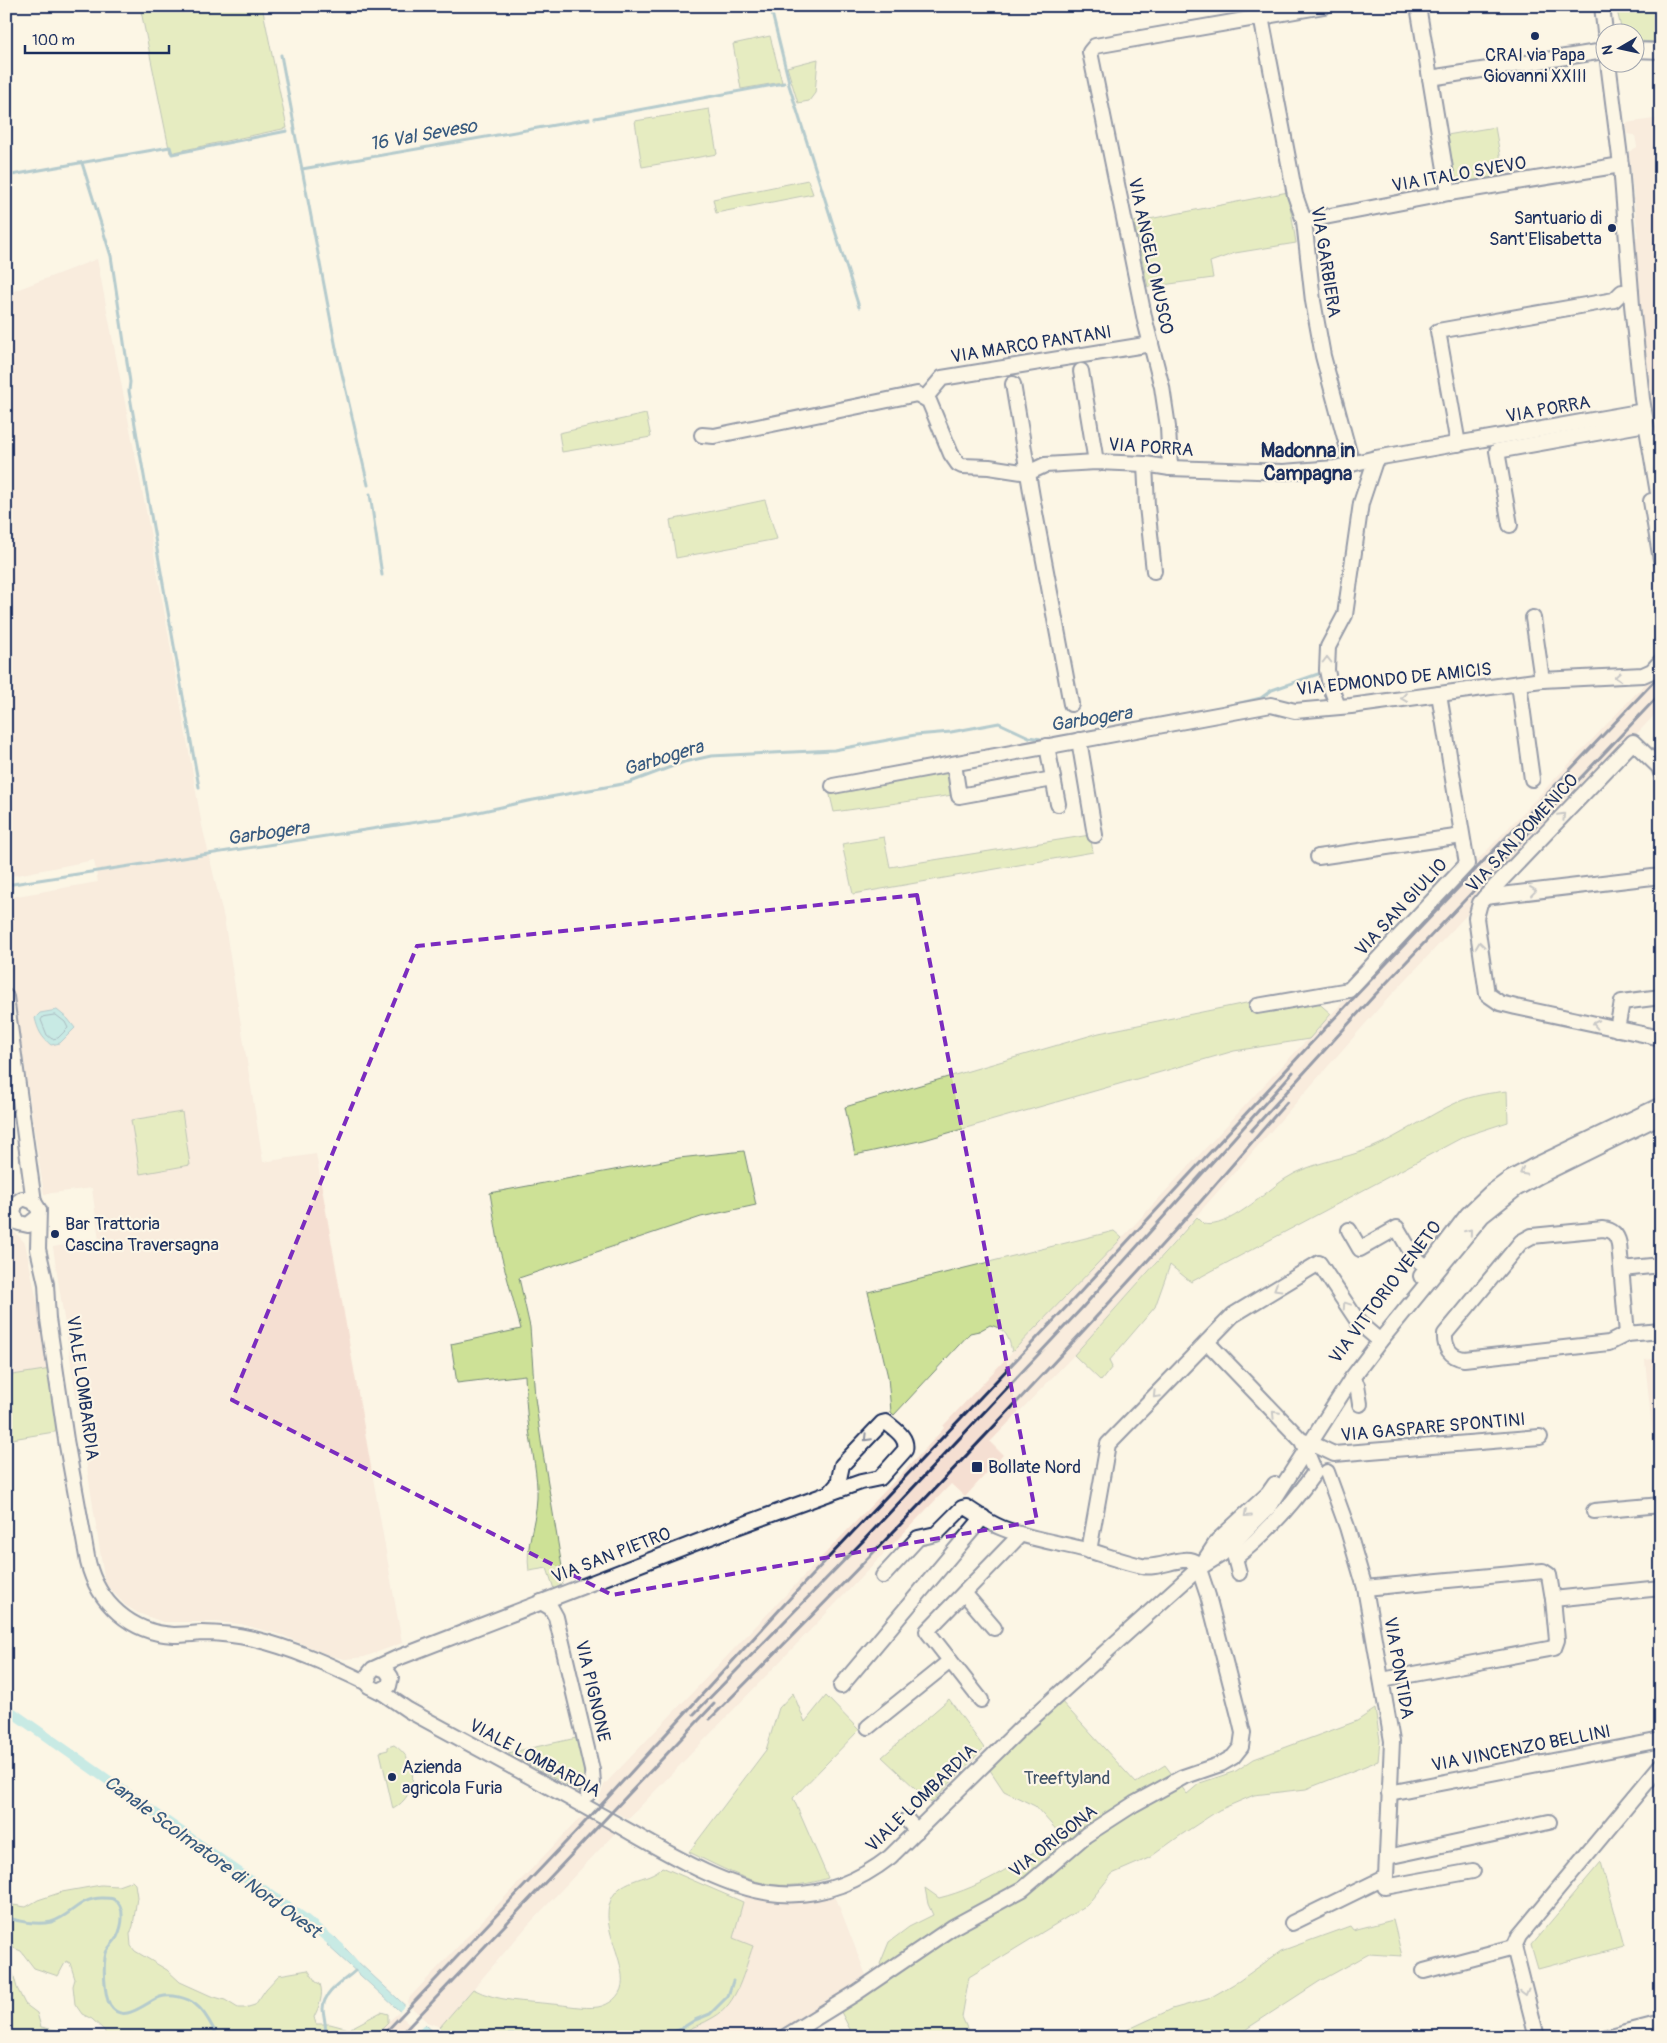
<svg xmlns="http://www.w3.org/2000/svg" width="1667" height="2043" font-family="Pangolin,sans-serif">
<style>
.built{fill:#f5dfd2}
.green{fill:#cde196;stroke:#74887a}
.water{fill:#8adbe3;stroke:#5e96ae}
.pier{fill:#fcf5e5}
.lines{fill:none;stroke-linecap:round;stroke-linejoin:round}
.shore{stroke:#477493;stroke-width:1}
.stream{stroke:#5e96ae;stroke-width:3}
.canal{stroke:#8adbe3;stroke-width:10}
.minor-casing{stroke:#1b2f5e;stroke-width:18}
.minor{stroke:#fcf5e5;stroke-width:14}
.rail{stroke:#1b2f5e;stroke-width:3}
.oneway{stroke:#8c92a2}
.marked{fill:none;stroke:#7b2cbf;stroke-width:4;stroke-dasharray:10 6;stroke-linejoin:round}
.poi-dot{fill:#1b2f5e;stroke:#fcf5e5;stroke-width:2}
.labels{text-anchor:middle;stroke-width:4.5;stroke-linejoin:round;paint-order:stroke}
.poi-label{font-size:18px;fill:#1b2f5e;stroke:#fcf5e5;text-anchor:start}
.street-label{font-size:18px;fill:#1b2f5e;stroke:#fcf5e5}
.park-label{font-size:18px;fill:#3f5369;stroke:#fcf5e5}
.water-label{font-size:19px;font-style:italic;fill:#375a7f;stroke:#fcf5e5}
.quarter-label{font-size:20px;font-weight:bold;fill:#1b2f5e;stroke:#fcf5e5}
</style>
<rect width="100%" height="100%" fill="#fcf5e5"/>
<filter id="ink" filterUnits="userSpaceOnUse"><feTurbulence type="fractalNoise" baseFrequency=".02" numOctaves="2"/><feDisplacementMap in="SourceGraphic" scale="10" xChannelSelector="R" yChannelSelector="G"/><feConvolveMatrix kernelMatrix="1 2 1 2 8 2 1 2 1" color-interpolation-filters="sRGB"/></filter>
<g filter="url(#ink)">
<g class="built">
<polygon points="1661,118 1661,459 1652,409 1634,238 1638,237 1629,152 1637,147 1635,135 1627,134 1626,123"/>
<polygon points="97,259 151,537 202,826 224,919 263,1162 316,1154 402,1643 364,1657 345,1659 331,1656 282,1635 241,1624 216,1622 163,1622 138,1613 125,1605 105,1583 53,1247 99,1240 92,1188 44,1194 6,940 6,898 98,882 94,860 6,877 6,294"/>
<polygon points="1661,667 1661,708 1380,1007 1074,1355 990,1442 1003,1455 965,1497 951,1484 628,1819 598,1802 604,1785 926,1448 944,1428 943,1426 1012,1352 1122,1238 1267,1082"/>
<polygon points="6,1223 25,1243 51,1370 6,1377"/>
<polygon points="1661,1358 1661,1478 1657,1479 1645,1360"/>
<polygon points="585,1815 616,1832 528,1925 440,2027 427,2022 407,2003 410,1997 579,1819"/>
<polygon points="747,1888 832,1888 867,1978 769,2037 679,2037 678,2035 714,2017 722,2012 733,1938"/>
<polygon points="398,2013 418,2032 413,2037 372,2037"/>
</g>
<g class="green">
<polygon points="140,6 262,6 287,128 170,153"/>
<polygon points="1616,6 1661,6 1661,42 1635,41 1634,32 1622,32"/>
<polygon points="770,36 782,82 741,89 733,44"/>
<polygon points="818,59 815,93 809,101 798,103 787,67"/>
<polygon points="709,109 717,154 642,167 635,121"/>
<polygon points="1495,127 1504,177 1458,185 1456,183 1447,135"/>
<polygon points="808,180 813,194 716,213 713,199"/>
<polygon points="1288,192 1296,243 1235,253 1210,262 1213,278 1148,287 1134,222"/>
<polygon points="646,414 651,437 562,452 559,433"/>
<polygon points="765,500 777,539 676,558 670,520"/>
<polygon points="949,770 953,795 834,812 829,791"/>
<polygon points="1090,835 1093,852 853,894 842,844 884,837 890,867"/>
<polygon points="1315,1000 1331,1014 1309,1039 1234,1051 924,1140 855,1155 845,1107 1099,1033 1251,1002 1252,1011"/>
<path d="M1507,1091l1,31 -43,14 -274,146 -21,-17 -15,42 -46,54 3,6 -11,14 -27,-26 123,-138 7,7c23,6 62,-33 81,-45 26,-17 57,-19 86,-31 30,-12 57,-33 87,-46 16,-7 32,-9 49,-11z"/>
<polygon points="182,1112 190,1165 140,1174 131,1120"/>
<path d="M744,1151l12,54 -55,12 -182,61 11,49 5,71 6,43 23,138 -4,7 -6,3 -7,-21 -18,3c-4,-25 7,-48 8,-73 1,-23 -5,-46 -8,-69 -3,-18 -3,-36 -4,-54l-68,8 -6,-39 70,-15 -22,-82 -9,-54 189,-35z"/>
<path d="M1114,1231l8,7 -110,114c-3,-15 -6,-23 -22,-27l-11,6 -9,2 -76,82 -3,-3 -3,-35 -20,-85z"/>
<polygon points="51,1369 60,1431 6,1440 6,1376"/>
<path d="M793,1693l12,29 21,-26 33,34 -66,68 35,80c-57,19 -89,-2 -139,-26l77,-102 13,-42z"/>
<polygon points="949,1699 984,1748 931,1803 882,1757"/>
<path d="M1060,1700l76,83 29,-18 22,29 13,-11 36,-12 18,-12 103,-38 18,-12 5,31 -2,21 -72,28 -52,6 -35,15 -38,25 -32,23 -37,16 -25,31 -118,72 -7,40 9,20h-117l-14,-27 50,-31 -10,-15 9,-22 20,-15 24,-12 -5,-11 -3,-16 14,10c45,-11 83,-38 121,-64l-25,-28 -31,-15 -16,-24z"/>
<polygon points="581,1737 588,1779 583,1794 508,1753"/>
<path d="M394,1745c25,16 25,49 -1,64l-13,-57 8,-2v-3z"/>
<polygon points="1601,1862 1624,1946 1538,1969 1531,1945"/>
<path d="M662,1867l81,35 -10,36 20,8c-9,24 -15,58 -39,71 -11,7 -24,11 -35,17v3h-233l-6,-10 33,-38c25,13 52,12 79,15 15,1 31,5 46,3 11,-2 22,-10 24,-22 3,-25 -19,-54 -13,-79 7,-30 40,-24 53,-39z"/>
<path d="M132,1881l3,3 2,13 -4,29 -3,8 1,12 4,5 32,19 13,12 31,14 14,4 13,8h7l10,-3 11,-16 13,-14 29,-5 8,12 4,2c4,11 -1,23 -6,33l2,7h14l19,5 32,-17 7,2v9l-5,5 -16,9h-260l-3,-7 -12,-11 -10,-5 -7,-10 -2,-18 2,-7 -5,-16 -4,-2 -8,15 -24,-8 -13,-17 -15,-6v-41l20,3 12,-7 24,-8 39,-7 17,1z"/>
<polygon points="1393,1920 1402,1956 1369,1954 1320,1981 1234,2037 1112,2037 1172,2009 1208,1999 1239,1981 1281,1951 1350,1926 1353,1930"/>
<polygon points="6,1964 13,1973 17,1988 25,2004 37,2013 41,2027 60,2031 67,2037 6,2037"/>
</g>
<g class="water">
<path d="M57,1010l11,9 7,9 -15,15 -9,2c-10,-8 -13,-15 -16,-27l5,-5z"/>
<polygon points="335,1937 357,1961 439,2037 428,2037 327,1945"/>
</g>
<polygon class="pier" points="406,2004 426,2023 418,2031 398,2013"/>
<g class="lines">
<polygon class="shore" points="56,1015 65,1022 68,1028 58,1038 52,1039 47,1035 41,1020 43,1017"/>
<g class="stream">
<polyline points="771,9 789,82"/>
<polyline points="281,55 295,129"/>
<polyline points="788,82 859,307"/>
<polyline points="595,118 784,83"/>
<polyline points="294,129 302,169 589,119"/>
<polyline points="82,163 111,256 130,382 129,391 199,787"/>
<polyline points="302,169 336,348 368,485"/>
<polyline points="6,176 170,147 172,154 287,131"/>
<polyline points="370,494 382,575"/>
<polyline points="1215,709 1261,698 1272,690 1321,673"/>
<polyline points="6,885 430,820 456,817 528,801 628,783 684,762 711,756 834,750 915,735 951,732 999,723 1029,737 1047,740"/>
<path d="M6,1917c13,5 32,8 45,5 21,-6 27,-24 51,-24 4,0 8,0 11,1 14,6 9,28 4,38 -3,6 -9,10 -11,16 -3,10 -2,43 4,52 13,21 36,-3 50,-8 11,-3 27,0 36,8 10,7 16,22 22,32"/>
<path d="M325,2037c2,-12 -1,-17 -2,-28 0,-17 21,-28 32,-38"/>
<path d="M475,2037c27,-4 52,-2 79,-2 15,0 28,-4 42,2"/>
<polyline points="657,2037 679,2030 695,2020 710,2014 728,1996 733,1981"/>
</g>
<polyline class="canal" points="6,1708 305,1919 340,1948"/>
<g class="minor-casing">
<g id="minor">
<polyline points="1259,6 1295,195 1304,221 1313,301 1323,356 1352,464"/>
<polyline points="1418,6 1430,78 1604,51"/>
<polyline points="1602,6 1605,32"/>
<polyline points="1634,50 1661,51"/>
<polyline points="1608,62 1621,165 1632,305 1642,399 1661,511"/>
<polyline points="1430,78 1449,193"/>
<polyline points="1304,221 1449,193 1621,165"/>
<polyline points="1081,371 1096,462"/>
<polyline points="1013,384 1032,497 1071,704"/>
<polyline points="926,397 942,378 1151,344"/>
<polyline points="702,435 714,436 917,394 929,401 951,454 958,464 962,466 989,467 1028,473 1045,465 1096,462 1145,464 1170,468 1283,472 1335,468 1376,458 1644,411"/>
<polyline points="1458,444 1438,331 1614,300 1622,292 1631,292"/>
<polyline points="1145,464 1147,506 1154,571"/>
<polyline points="1170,468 1168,427 1162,387 1145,321 1090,52 1095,46 1324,6"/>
<polyline points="1651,501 1661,560"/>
<polyline points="1510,525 1497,451 1646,424"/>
<polyline points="1533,618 1542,680"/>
<polyline points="1519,684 1532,779"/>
<polyline points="1338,707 1330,685 1327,670 1328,647 1345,615 1361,503 1376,458"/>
<polyline points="1079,740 1095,835"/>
<polyline points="1047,746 1058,804"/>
<polyline points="954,764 959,796 1053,779"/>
<polyline points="1661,773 1659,767 1633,742 1485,897 1480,903 1476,918 1487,994 1500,1003 1516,1007 1661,1038"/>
<polyline points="833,786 1271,705 1295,711 1351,706 1542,680 1643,675 1652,671 1661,661"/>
<polyline points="1318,857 1462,836"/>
<polyline points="1485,897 1661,876"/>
<polyline points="6,997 34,1202"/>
<polyline points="1257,1006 1349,990 1467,864 1439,694"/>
<polyline points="1617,1029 1622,1002 1661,997"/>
<path d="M38,1217l-10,8 -9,-2 -6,-9 2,-10 7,-5h4l8,3 5,8 -1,39 8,35 2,35 18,121 22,122c10,41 43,71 86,73 9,0 18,-1 27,-2 17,0 36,2 53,6 39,9 78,27 113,44"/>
<path d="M1603,1229c9,1 14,5 16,15l8,90 -18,9 -145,16c-14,-2 -20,-12 -19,-25l76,-92 11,-6z"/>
<polyline points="1349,1230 1360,1249 1397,1228 1414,1257 1434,1273"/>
<polyline points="1622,1269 1661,1265"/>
<polyline points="1421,1276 1468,1214 1490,1193 1508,1180 1534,1166 1661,1105"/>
<polyline points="1627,1334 1661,1331"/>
<path d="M1207,1342l95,99 13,31c-23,33 -48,61 -80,86l4,15"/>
<polyline points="1351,1379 1357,1385 1360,1404"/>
<polyline points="1303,1441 1311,1443 1334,1454 1540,1437"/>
<polyline points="1594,1511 1661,1505"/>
<polyline points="1089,1551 1108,1444 1233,1315 1319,1263 1359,1323 1380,1341"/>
<polyline points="1201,1566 1218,1540 1268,1494 1275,1484"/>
<polyline points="1365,1588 1543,1571 1549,1575 1553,1599 1661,1588"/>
<polyline points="964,1593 994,1628"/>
<polyline points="541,1602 551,1608 556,1617 592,1770 593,1784 588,1794"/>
<path d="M378,1667l8,3 5,7 -2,9 -10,5 -10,-5 -1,-11 5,-6 22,-10 336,-130 99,-36 31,-11 19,-4 25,-28c3,-13 -10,-20 -19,-28l-4,1 -40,42 -4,19 -8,9"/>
<polyline points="1382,1680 1554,1648 1557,1640 1553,1599"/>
<polyline points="841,1686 983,1517"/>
<path d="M380,1691l28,19c64,35 128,69 192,105 50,27 122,75 179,79 41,3 79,-12 111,-37l129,-127 180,-162 23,-14 48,-48 82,-128 28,-37 102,-125 34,-27 23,-13 122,-60"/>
<polyline points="981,1700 927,1631 1020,1535"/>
<polyline points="868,1727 950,1661"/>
<polyline points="1389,1793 1661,1740"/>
<polyline points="907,1820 917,1831"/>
<polyline points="1387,1857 1549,1822"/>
<polyline points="1385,1887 1473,1871"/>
<polyline points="1292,1923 1386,1877 1392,1741 1365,1588 1347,1527 1327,1472"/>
<polyline points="1514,1947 1519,1936 1661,1765"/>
<polyline points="1514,1947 1537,2037"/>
<polyline points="1424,1971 1514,1947"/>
<path d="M785,2037l71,-44 97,-66 70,-38 63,-54 48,-31 49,-27 38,-13 12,-7 8,-10 2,-14 -4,-17 -31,-120 -11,-33c-12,-10 -38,7 -55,3 -19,-4 -37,-11 -55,-16 -28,-7 -58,-11 -85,-22 -13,-5 -25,-14 -36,-21l-4,1 -26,26 -18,4 -35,38"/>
<polyline points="1607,2037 1661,2023"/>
</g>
</g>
<use href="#minor" class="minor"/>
<g class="rail">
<polyline points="1251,1131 1373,997 1661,693"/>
<polyline points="694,1714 863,1541 1082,1308 1293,1072"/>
<path d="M710,1719c157,-158 311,-318 460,-483 40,-44 78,-90 117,-134"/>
<polyline points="381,2037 602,1804 793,1595 1073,1300 1328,1025 1661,674"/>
<polyline points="399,2037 714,1704"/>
</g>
</g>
<defs><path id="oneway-chevron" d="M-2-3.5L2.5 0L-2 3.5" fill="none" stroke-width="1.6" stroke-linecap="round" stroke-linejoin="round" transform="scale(1.25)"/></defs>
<g class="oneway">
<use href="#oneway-chevron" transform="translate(1327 660) rotate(-90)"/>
<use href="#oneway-chevron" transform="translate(1618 677) rotate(177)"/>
<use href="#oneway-chevron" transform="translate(1404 698) rotate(172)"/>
<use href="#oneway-chevron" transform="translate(1562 816) rotate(-46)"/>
<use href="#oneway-chevron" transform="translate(1533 891) rotate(-7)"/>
<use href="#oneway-chevron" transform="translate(1480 945) rotate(-98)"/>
<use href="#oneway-chevron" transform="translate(1596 1024) rotate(-168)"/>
<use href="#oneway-chevron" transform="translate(1523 1172) rotate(152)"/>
<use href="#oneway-chevron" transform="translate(1469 1232) rotate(-51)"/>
<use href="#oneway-chevron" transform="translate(1277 1288) rotate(149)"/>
<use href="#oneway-chevron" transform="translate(1346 1305) rotate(-124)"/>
<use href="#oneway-chevron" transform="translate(1156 1395) rotate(134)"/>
<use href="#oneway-chevron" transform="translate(1275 1414) rotate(-134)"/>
<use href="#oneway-chevron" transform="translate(867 1438) rotate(134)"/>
<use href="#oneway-chevron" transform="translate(1247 1514) rotate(138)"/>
<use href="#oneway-chevron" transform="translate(1525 1992) rotate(75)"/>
</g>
</g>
<path d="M0 0H1667V2043H0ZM917,895l120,626 -425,74 -380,-195 185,-454z" fill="#fcf5e5" fill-opacity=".55" fill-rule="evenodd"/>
<path class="marked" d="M917,895l120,626 -425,74 -380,-195 185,-454z"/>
<g class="poi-dot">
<circle cx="1535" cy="36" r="5"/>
<circle cx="1612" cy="228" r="5"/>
<circle cx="55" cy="1234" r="5"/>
<rect x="971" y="1461" width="12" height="12" rx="2.5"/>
<circle cx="392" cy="1777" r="5"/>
</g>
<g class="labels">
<g class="poi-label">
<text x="1535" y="61" text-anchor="middle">CRAI via Papa<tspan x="1535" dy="21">Giovanni XXIII</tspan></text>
<text x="1602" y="224" text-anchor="end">Santuario di<tspan x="1602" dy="21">Sant'Elisabetta</tspan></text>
<text x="65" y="1230">Bar Trattoria<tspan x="65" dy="21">Cascina Traversagna</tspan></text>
<text x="988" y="1473">Bollate Nord</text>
<text x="402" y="1773">Azienda<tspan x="402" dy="21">agricola Furia</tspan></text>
</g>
<g class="street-label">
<text transform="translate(1459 174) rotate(-10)" y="6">VIA ITALO SVEVO</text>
<text transform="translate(1151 256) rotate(78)" y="6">VIA ANGELO MUSCO</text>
<text transform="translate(1326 262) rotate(81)" y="6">VIA GARBIERA</text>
<text transform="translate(1031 344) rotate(-9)" y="6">VIA MARCO PANTANI</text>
<text transform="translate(1548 409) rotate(-10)" y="6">VIA PORRA</text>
<text transform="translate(1151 447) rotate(4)" y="6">VIA PORRA</text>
<text transform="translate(1394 679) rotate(-6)" y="6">VIA EDMONDO DE AMICIS</text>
<text transform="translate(1522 833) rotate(-47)" y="6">VIA SAN DOMENICO</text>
<text transform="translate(1401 907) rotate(-47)" y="6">VIA SAN GIULIO</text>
<text transform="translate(1385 1292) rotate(-53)" y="6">VIA VITTORIO VENETO</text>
<text transform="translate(83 1388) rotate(82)" y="6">VIALE LOMBARDIA</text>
<text transform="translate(1433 1427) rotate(-5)" y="6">VIA GASPARE SPONTINI</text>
<text transform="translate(611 1555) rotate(-21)" y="6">VIA SAN PIETRO</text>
<text transform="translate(1399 1668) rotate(80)" y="6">VIA PONTIDA</text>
<text transform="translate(593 1691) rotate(77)" y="6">VIA PIGNONE</text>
<text transform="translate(1521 1748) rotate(-11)" y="6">VIA VINCENZO BELLINI</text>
<text transform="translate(535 1758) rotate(28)" y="6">VIALE LOMBARDIA</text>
<text transform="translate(921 1798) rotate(-44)" y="6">VIALE LOMBARDIA</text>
<text transform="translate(1053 1841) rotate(-38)" y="6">VIA ORIGONA</text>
</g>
<g class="park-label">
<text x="1067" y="1784">Treeftyland</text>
</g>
<g class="water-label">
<text transform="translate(423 134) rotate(-10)" y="7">16 Val Seveso</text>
<text transform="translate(1091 718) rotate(-9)" y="7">Garbogera</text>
<text transform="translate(663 757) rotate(-17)" y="7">Garbogera</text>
<text transform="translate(268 832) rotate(-8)" y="7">Garbogera</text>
<text transform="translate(213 1856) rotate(36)" y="7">Canale Scolmatore di Nord Ovest</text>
</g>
<g class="quarter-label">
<text x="1308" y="457">Madonna in<tspan x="1308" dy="23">Campagna</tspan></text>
</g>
</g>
<rect width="1667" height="2043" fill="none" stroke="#fcf5e5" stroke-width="25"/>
<rect x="12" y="12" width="1642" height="2018" fill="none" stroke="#1b2f5e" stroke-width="2" filter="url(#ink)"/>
<g transform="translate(1620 48) rotate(261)"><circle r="24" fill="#fcf5e5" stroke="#a2a6af"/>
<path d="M0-4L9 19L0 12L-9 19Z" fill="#1b2f5e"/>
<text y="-8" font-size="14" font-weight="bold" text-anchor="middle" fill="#1b2f5e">N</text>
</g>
<path d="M25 45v8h144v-8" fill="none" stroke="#1b2f5e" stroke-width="2.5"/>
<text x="32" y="45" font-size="15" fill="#1b2f5e" stroke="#fcf5e5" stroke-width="4" paint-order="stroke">100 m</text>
</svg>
